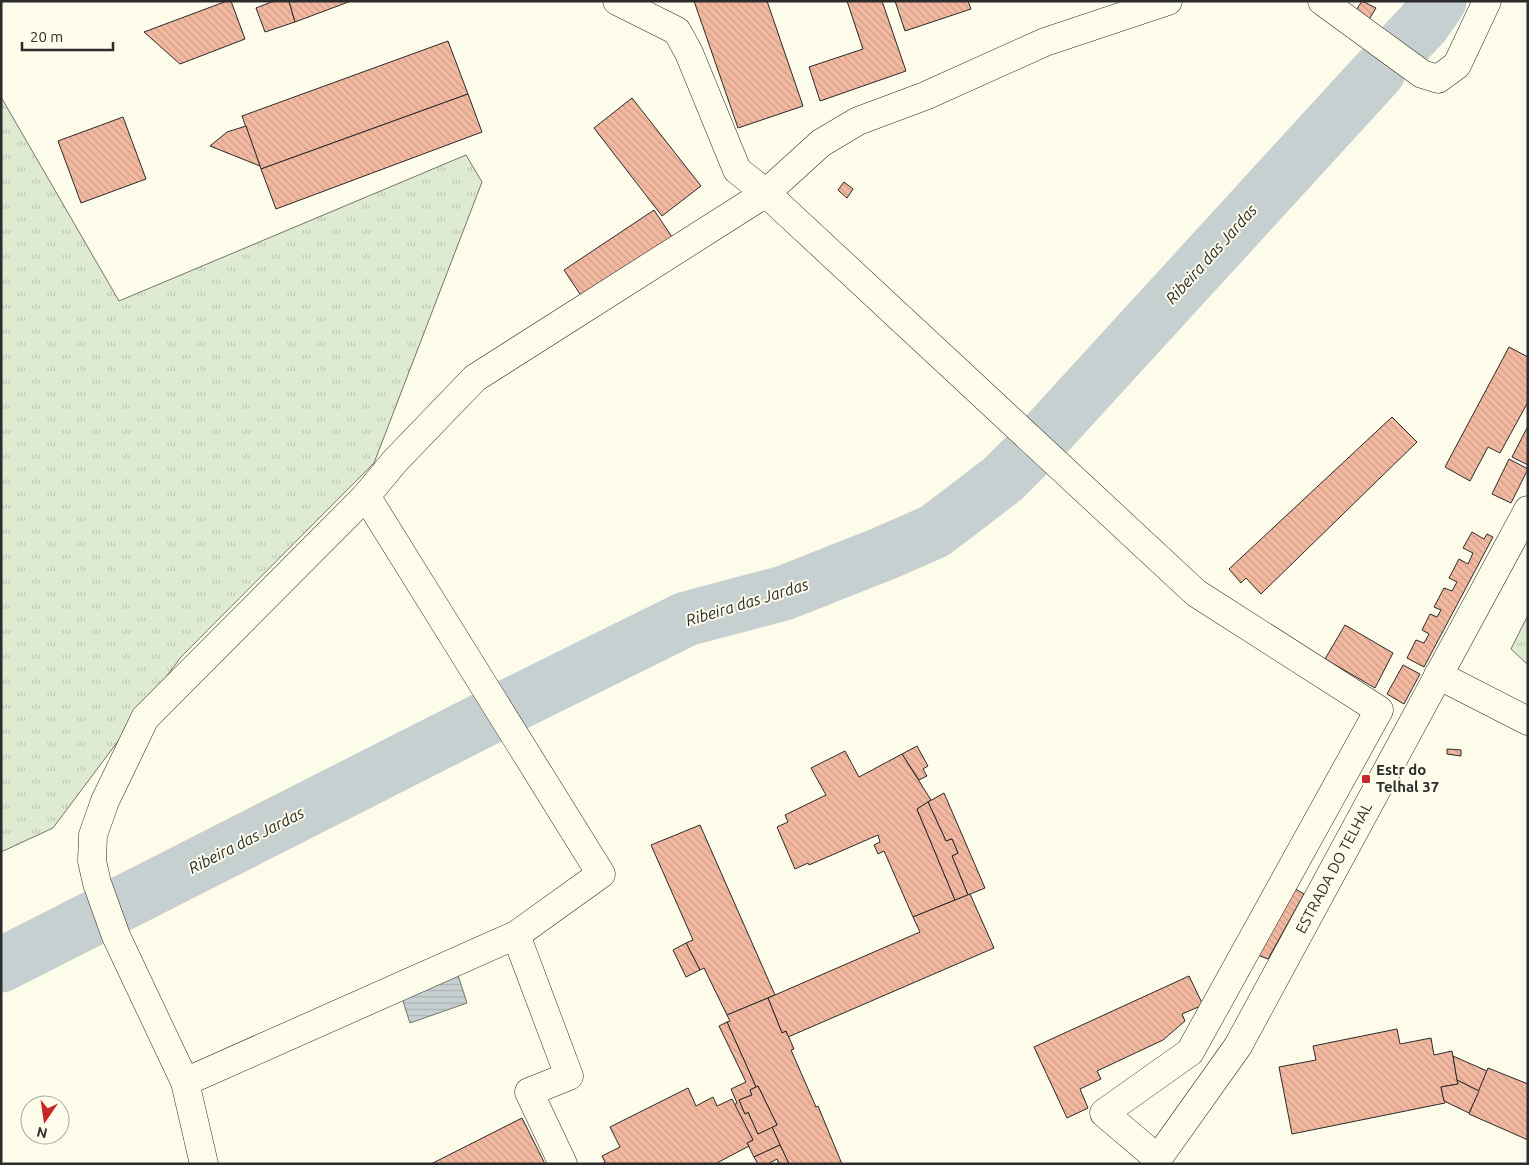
<svg xmlns="http://www.w3.org/2000/svg" width="1529" height="1165" font-family="Ubuntu,sans-serif">
<style>
.grass{fill:url(#grass-tufts);stroke:#74746e}
.water{fill:url(#water-rules);stroke:#74746e}
.lines{fill:none;stroke-linecap:round;stroke-linejoin:round}
.river{stroke:#c7d0d0;stroke-width:55}
.building{fill:url(#building-back-hatch);stroke:#2b2b2b}
.minor-casing{stroke:#2b2b2b;stroke-width:29}
.minor{stroke:#fdfbea;stroke-width:28}
.poi-dot{fill:#c62828;stroke:#fdfbea;stroke-width:2}
.labels{text-anchor:middle;stroke-width:4;stroke-linejoin:round;paint-order:stroke}
.poi-label{font-size:15px;font-weight:bold;fill:#2b2b2b;stroke:#fdfbea;text-anchor:start}
.street-label{font-size:15px;fill:#2b2b2b;stroke:#fdfbea}
.water-label{font-size:16px;font-style:italic;fill:#2b2b2b;stroke:#fdfbea}
</style>
<defs>
<pattern id="grass-tufts" width="24" height="20" patternUnits="userSpaceOnUse" patternTransform="scale(1.25)"><rect width="24" height="20" fill="#deebd1"/><path d="M3 7l-1-3M5 7V3M7 7l1-3M15 17l-1-3M17 17v-4M19 17l1-3" fill="none" stroke="#bfcab4"/></pattern>
<pattern id="water-rules" width="6" height="5" patternUnits="userSpaceOnUse" patternTransform="scale(1.25)"><rect width="6" height="5" fill="#c7d0d0"/><path d="M0 2.5h6" fill="none" stroke="#abb3b3"/></pattern>
<pattern id="building-back-hatch" width="6" height="6" patternUnits="userSpaceOnUse" patternTransform="scale(1.25)"><rect width="6" height="6" fill="#f2b8a0"/><path d="M-1 5l2 2M0 0l6 6M5-1l2 2" fill="none" stroke="#d09e8a"/></pattern>
</defs>
<rect width="100%" height="100%" fill="#fdfbea"/>
<g class="grass">
<polygon points="1,97 119,301 466,155 482,182 374,463 181,657 53,828 1,852"/>
<polygon points="1528,615 1528,665 1511,649"/>
</g>
<polygon class="water" points="458,975 467,1003 410,1023 401,995"/>
<g class="lines">
<g class="river">
<polyline points="1404,44 1423,24 1439,1"/>
<polyline points="1044,437 1378,72"/>
<polyline points="504,709 686,619 784,593 885,553 935,531 1003,479 1031,451"/>
<polyline points="1,965 491,716"/>
</g>
</g>
<g class="building">
<polygon points="227,1 231,1 245,39 180,64 144,32"/>
<polygon points="274,1 289,1 295,22 265,32 256,8"/>
<polygon points="289,1 351,1 295,22"/>
<polygon points="694,1 767,1 803,106 738,128"/>
<polygon points="847,1 882,1 906,71 820,101 809,67 863,49"/>
<polygon points="895,1 968,1 971,9 905,31"/>
<polygon points="1362,1 1376,8 1368,21 1355,12"/>
<polygon points="448,41 468,94 261,169 242,116"/>
<polygon points="468,94 482,132 276,209 261,169"/>
<polygon points="632,98 701,186 662,216 594,128"/>
<polygon points="123,117 146,179 81,203 58,141"/>
<polygon points="246,126 260,166 210,146 227,132"/>
<polygon points="844,182 853,189 847,198 838,190"/>
<polygon points="654,210 674,240 584,300 564,270"/>
<polygon points="1509,347 1528,357 1528,402 1500,453 1488,447 1470,481 1445,467"/>
<polygon points="1392,417 1417,442 1261,594 1246,578 1241,583 1229,569"/>
<polygon points="1528,426 1528,465 1512,457"/>
<polygon points="1509,459 1528,469 1511,503 1492,494"/>
<polygon points="1472,532 1484,539 1487,534 1493,537 1424,667 1407,658 1416,640 1424,643 1429,634 1422,630 1430,614 1437,617 1441,610 1434,607 1444,588 1452,591 1457,582 1449,578 1459,559 1468,564 1473,553 1463,548"/>
<polygon points="1345,625 1393,653 1375,688 1325,659"/>
<polygon points="1403,665 1420,674 1404,704 1387,694"/>
<polygon points="917,746 928,766 923,769 927,776 919,780 902,754"/>
<polygon points="1447,749 1461,750 1461,756 1447,754"/>
<polygon points="845,751 859,777 902,754 931,800 917,809 955,900 913,917 884,851 878,854 874,845 880,842 878,835 809,865 808,863 795,869 777,827 788,822 785,815 826,795 811,768"/>
<polygon points="944,793 985,888 968,895 952,856 958,853 952,839 946,841 928,802"/>
<polygon points="928,802 946,841 952,839 958,853 952,856 968,895 955,900 917,809"/>
<polygon points="700,825 775,995 727,1015 704,968 700,970 686,943 693,940 651,845"/>
<polygon points="1285,883 1304,894 1268,959 1247,951"/>
<polygon points="970,894 994,948 788,1037 786,1031 782,1033 768,998 920,932 913,917"/>
<polygon points="686,943 700,970 686,977 673,950"/>
<polygon points="1189,976 1203,1005 1182,1014 1185,1021 1163,1040 1097,1071 1101,1079 1080,1089 1088,1108 1067,1118 1034,1047"/>
<polygon points="768,998 782,1033 786,1031 794,1049 791,1050 816,1107 818,1106 842,1164 789,1164 780,1145 772,1127 777,1125 758,1086 756,1087 727,1022 730,1021 727,1015"/>
<polygon points="727,1022 756,1087 750,1090 752,1095 739,1100 745,1114 748,1112 758,1134 772,1127 780,1145 754,1157 747,1143 753,1140 734,1105 737,1103 731,1089 746,1082 719,1026"/>
<polygon points="1397,1029 1400,1044 1431,1038 1434,1055 1452,1051 1458,1084 1441,1087 1445,1103 1292,1134 1279,1067 1316,1060 1313,1046"/>
<polygon points="1453,1056 1487,1071 1479,1091 1457,1080"/>
<polygon points="1488,1068 1528,1084 1528,1140 1469,1114"/>
<polygon points="1457,1080 1479,1091 1469,1113 1444,1101 1441,1087 1458,1084"/>
<polygon points="758,1086 777,1125 758,1134 748,1112 745,1114 739,1100 752,1095 750,1090"/>
<polygon points="688,1088 696,1106 713,1097 717,1106 732,1099 753,1140 747,1143 749,1146 715,1164 602,1164 605,1162 602,1156 620,1147 610,1127"/>
<polygon points="522,1118 545,1164 431,1164"/>
<polygon points="780,1145 789,1164 779,1164 777,1159 768,1164 758,1164 754,1157"/>
</g>
<g class="lines">
<g class="minor-casing">
<g id="minor">
<polyline points="617,1 677,31 689,53 737,170 766,193 1196,593 1379,710 1190,1052 1104,1113 1157,1158"/>
<polyline points="1322,1 1422,74 1438,79 1457,65 1487,1"/>
<polyline points="1438,675 1528,721"/>
<polyline points="516,935 569,1076 529,1092 563,1164"/>
<polyline points="185,1082 516,935 601,874 366,496"/>
<polyline points="204,1164 185,1082 116,936 97,883 92,861 93,835 105,801 145,718 366,496 395,461 475,378 766,193 821,143 858,121 925,96 1045,42 1168,1"/>
<polyline points="1154,1164 1238,1046 1528,510"/>
</g>
</g>
<use href="#minor" class="minor"/>
</g>
<rect class="poi-dot" x="1361" y="774" width="10" height="10" rx="2.5"/>
<g class="labels">
<g class="poi-label">
<text x="1376" y="775">Estr do<tspan x="1376" dy="17">Telhal 37</tspan></text>
</g>
<g class="street-label">
<text transform="translate(1334 868) rotate(-62)" y="5">ESTRADA DO TELHAL</text>
</g>
<g class="water-label">
<text transform="translate(1211 254) rotate(-48)" y="6">Ribeira das Jardas</text>
<text transform="translate(747 602) rotate(-17)" y="6">Ribeira das Jardas</text>
<text transform="translate(246 840) rotate(-27)" y="6">Ribeira das Jardas</text>
</g>
</g>
<rect width="1529" height="1165" fill="none" stroke="#2b2b2b" stroke-width="5"/>
<g transform="translate(45 1120) rotate(193)"><circle r="24" fill="#fdfbea" stroke="#a9a89e"/>
<path d="M0-4L9 19L0 12L-9 19Z" fill="#c62828"/>
<text y="-8" font-size="14" font-weight="bold" text-anchor="middle" fill="#2b2b2b">N</text>
</g>
<path d="M22 42v8h91v-8" fill="none" stroke="#2b2b2b" stroke-width="2.5"/>
<text x="30" y="42" font-size="15" fill="#2b2b2b" stroke="#fdfbea" stroke-width="4" paint-order="stroke">20 m</text>
</svg>
